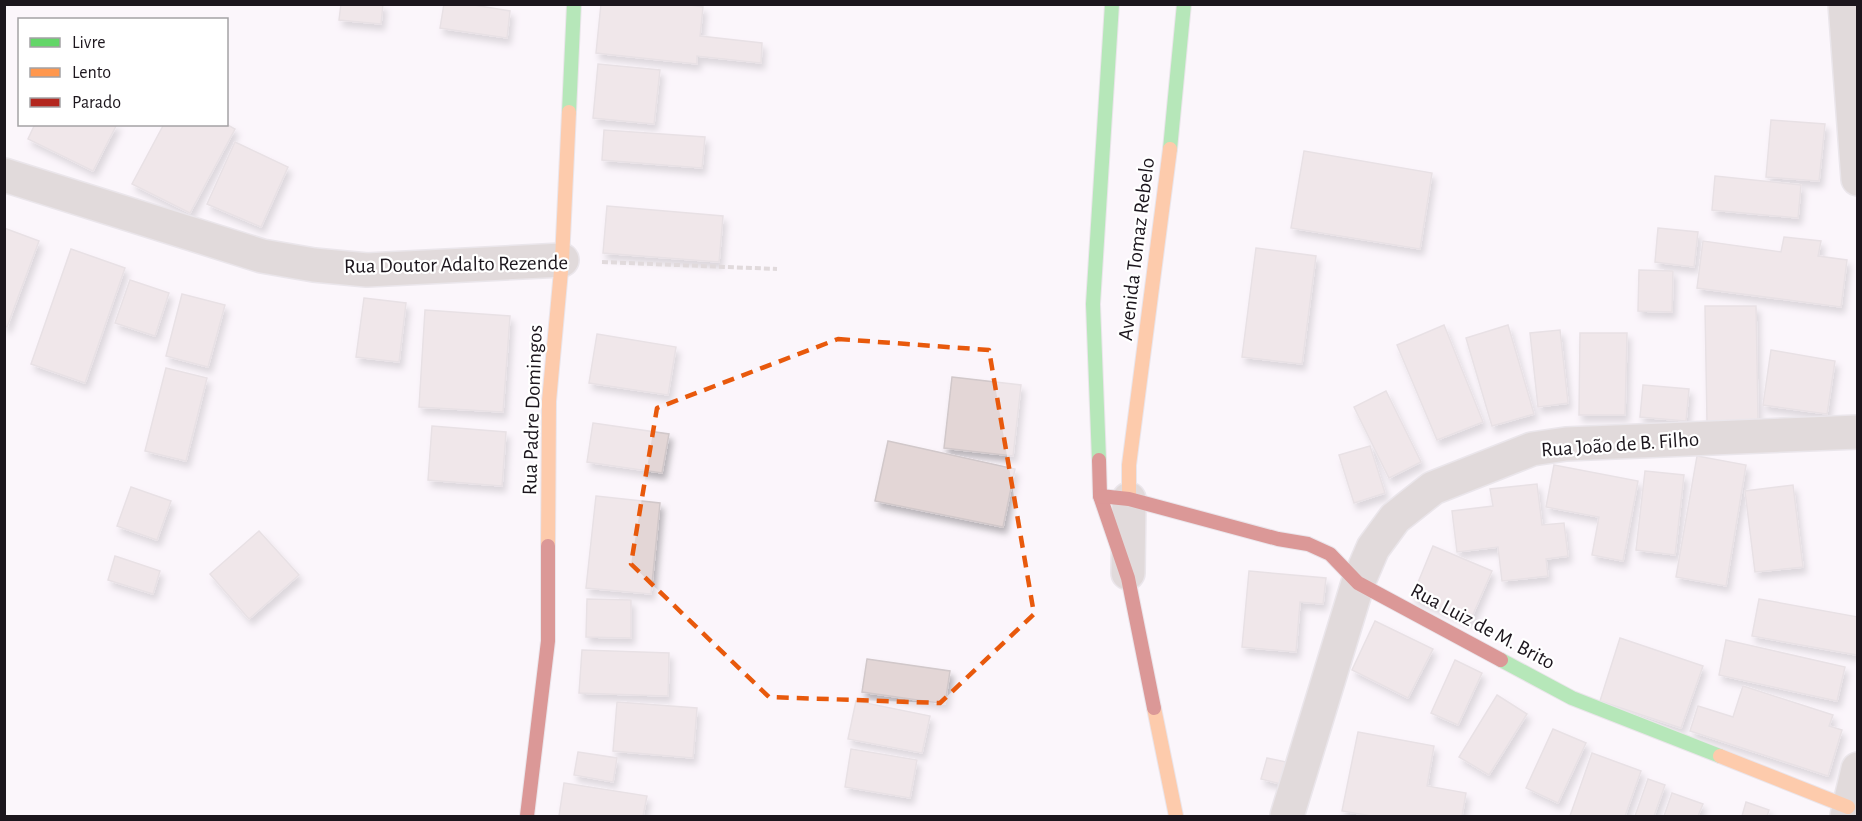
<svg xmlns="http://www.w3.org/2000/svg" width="1862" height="821" font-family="'Alegreya Sans',sans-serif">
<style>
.building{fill:#e3d6d6;stroke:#d1c8ca;stroke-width:1.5;filter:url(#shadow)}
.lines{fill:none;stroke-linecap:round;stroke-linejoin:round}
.street-casing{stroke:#d6d2d7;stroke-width:36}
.fast-casing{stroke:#d6d2d7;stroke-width:16}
.slow-casing{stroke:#d6d2d7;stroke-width:16}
.jam-casing{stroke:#d6d2d7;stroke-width:16}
.path{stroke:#c0b9b7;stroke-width:4;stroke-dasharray:6 3;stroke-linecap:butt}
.street{stroke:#c2b9b3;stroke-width:33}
.fast{stroke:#63d668;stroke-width:14}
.slow{stroke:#ff974d;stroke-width:14}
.jam{stroke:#b3261e;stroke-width:14}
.marked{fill:none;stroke:#e8590c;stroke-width:4.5;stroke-dasharray:12 8;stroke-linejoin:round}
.labels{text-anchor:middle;stroke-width:4.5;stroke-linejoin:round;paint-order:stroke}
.street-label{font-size:21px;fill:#1c161d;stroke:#fff}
</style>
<defs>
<filter id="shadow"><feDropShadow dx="3.5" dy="6" stdDeviation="3" flood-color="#0004"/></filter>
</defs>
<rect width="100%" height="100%" fill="#fbf5fb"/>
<g class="building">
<polygon points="341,4 383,4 381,24 339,20"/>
<polygon points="444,4 467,4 510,11 507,38 440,28"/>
<polygon points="601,4 682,4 703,7 700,36 762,43 761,63 697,56 697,64 596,53"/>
<polygon points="598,64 660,70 654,124 593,118"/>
<polygon points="1771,120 1825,124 1819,181 1766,177"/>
<polygon points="35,124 117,124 93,171 28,139"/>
<polygon points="164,124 226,124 235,129 190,213 132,184"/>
<polygon points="604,130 705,137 702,168 602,160"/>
<polygon points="235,142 288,167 261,227 207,204"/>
<polygon points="1304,151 1432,173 1420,249 1291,228"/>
<polygon points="1715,176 1801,185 1798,218 1712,210"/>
<polygon points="607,206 723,216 719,262 603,253"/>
<polygon points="4,228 39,241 7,327 4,326"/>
<polygon points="1658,228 1698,232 1694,267 1655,262"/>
<polygon points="1784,237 1821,241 1818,256 1847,260 1841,307 1697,288 1703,241 1781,252"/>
<polygon points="1256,248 1316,256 1302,364 1242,357"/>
<polygon points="71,249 125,268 85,383 31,364"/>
<polygon points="1639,270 1673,271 1672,312 1638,311"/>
<polygon points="130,280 169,293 155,336 115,323"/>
<polygon points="182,294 225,305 208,367 166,356"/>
<polygon points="364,298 406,303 399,362 356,357"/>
<polygon points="1705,306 1756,306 1758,421 1707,422"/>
<polygon points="425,310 510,316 503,412 419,407"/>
<polygon points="1444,325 1483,422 1437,440 1397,345"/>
<polygon points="1508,325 1534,414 1492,426 1466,338"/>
<polygon points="1560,330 1568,403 1538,407 1530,333"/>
<polygon points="1580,333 1627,333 1625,415 1579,415"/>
<polygon points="597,334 676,347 668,395 589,383"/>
<polygon points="1771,350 1835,361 1827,414 1763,405"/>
<polygon points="166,368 207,378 186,461 145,451"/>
<polygon points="952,377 1021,385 1013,456 944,448"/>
<polygon points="1643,385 1689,389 1686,421 1640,417"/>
<polygon points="1386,391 1421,462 1389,478 1354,407"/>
<polygon points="593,423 669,434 662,473 587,462"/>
<polygon points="432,426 506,432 502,486 428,480"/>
<polygon points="888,441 1015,469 1003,527 875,501"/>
<polygon points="1370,446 1385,493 1354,503 1339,455"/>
<polygon points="1697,456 1746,465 1726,586 1676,577"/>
<polygon points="1554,465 1638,481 1623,561 1592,555 1599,517 1546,507"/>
<polygon points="1645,471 1684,475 1675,555 1636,550"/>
<polygon points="1537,484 1542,525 1564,523 1568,556 1546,559 1548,576 1502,581 1498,547 1457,552 1452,511 1493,506 1490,489"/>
<polygon points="1793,485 1803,567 1755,572 1745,491"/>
<polygon points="131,487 171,501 157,540 117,526"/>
<polygon points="596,496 660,503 651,594 586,588"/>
<polygon points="259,531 299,575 249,619 210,574"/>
<polygon points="1433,546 1492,571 1470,621 1412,597"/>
<polygon points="115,556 160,571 153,594 108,580"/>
<polygon points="1249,571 1326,578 1323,604 1300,602 1296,652 1242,647"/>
<polygon points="587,599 631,600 631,638 586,637"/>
<polygon points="1759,599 1858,617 1857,655 1752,636"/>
<polygon points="1375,621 1433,649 1408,698 1352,670"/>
<polygon points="1620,638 1703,666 1681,728 1600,701"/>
<polygon points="1726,640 1845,667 1837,701 1719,675"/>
<polygon points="582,650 669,653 668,696 579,693"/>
<polygon points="867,659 950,671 945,704 862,692"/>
<polygon points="1455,660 1482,673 1458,725 1431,713"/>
<polygon points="1743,686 1833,715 1829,726 1842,730 1828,776 1690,731 1698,706 1733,717"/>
<polygon points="1497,695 1527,714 1489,775 1459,757"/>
<polygon points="856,701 930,716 922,753 848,739"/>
<polygon points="617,702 697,708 693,758 613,751"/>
<polygon points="1553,729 1586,743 1558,803 1526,788"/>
<polygon points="1358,732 1434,746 1427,786 1466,793 1462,816 1372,816 1342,811"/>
<polygon points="851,749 917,760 910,798 845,787"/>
<polygon points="578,752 617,758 613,782 574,775"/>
<polygon points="1592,753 1641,771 1625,816 1570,816"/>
<polygon points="1267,758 1291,763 1285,785 1261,779"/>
<polygon points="1648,779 1665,785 1654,816 1635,816"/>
<polygon points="564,783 647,796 643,816 559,816"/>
<polygon points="1672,793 1703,804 1698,816 1664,816"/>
<polygon points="1746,802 1769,810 1767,816 1742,816"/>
</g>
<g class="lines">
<g class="street-casing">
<g id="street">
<polyline points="1845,4 1858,179"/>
<polyline points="4,175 262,256 314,265 367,270 562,260"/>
<polyline points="1128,573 1129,499"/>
<polyline points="1287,816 1358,583 1373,548 1395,518 1433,488 1532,449 1566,444 1858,432"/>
<polyline points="1847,816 1858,769"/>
</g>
</g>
<g class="fast-casing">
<g id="fast">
<polyline points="569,112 574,4"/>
<polyline points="1170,149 1184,4"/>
<polyline points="1099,460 1093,304 1112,4"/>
<polyline points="1501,660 1572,698 1720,756"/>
</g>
</g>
<g class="slow-casing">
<g id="slow">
<polyline points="1129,499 1129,465 1170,149"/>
<polyline points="548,546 549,401 562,260 569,112"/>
<polyline points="1154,708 1176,816"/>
<polyline points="1720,756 1848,807"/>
</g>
</g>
<g class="jam-casing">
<g id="jam">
<polyline points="1099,460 1100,496 1128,578 1154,708"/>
<polyline points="1100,496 1129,499 1278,539 1308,544 1330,554 1358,583 1501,660"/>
<polyline points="527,816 548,641 548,546"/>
</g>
</g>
<polyline class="path" points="602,262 777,269"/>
<use href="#street" class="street"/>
<use href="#fast" class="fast"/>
<use href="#slow" class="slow"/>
<use href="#jam" class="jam"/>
</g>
<path d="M0 0H1862V821H0ZM838,339l151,11 45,264 -94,89 -171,-6 -138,-133 26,-156z" fill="#fbf5fb" fill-opacity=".55" fill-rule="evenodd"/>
<path class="marked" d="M838,339l151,11 45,264 -94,89 -171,-6 -138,-133 26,-156z"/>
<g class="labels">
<g class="street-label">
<text transform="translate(1136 249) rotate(-83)" y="7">Avenida Tomaz Rebelo</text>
<text transform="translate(456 264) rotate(-1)" y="7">Rua Doutor Adalto Rezende</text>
<text transform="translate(532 410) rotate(-88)" y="7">Rua Padre Domingos</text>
<text transform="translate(1620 444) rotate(-4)" y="7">Rua João de B. Filho</text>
<text transform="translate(1483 626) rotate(28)" y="7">Rua Luiz de M. Brito</text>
</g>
</g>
<rect width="1862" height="821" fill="none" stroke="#1c161d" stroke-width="12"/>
<rect x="18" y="18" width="210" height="108" fill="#ffffff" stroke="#a4a2a5" stroke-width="1.5"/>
<rect x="30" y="38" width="30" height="9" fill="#63d668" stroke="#a4a2a5" stroke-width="1.5"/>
<text x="72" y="48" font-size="18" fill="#1c161d">Livre</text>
<rect x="30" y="68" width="30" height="9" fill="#ff974d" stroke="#a4a2a5" stroke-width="1.5"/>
<text x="72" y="78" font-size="18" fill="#1c161d">Lento</text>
<rect x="30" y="98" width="30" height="9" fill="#b3261e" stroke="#a4a2a5" stroke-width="1.5"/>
<text x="72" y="108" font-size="18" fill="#1c161d">Parado</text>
</svg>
